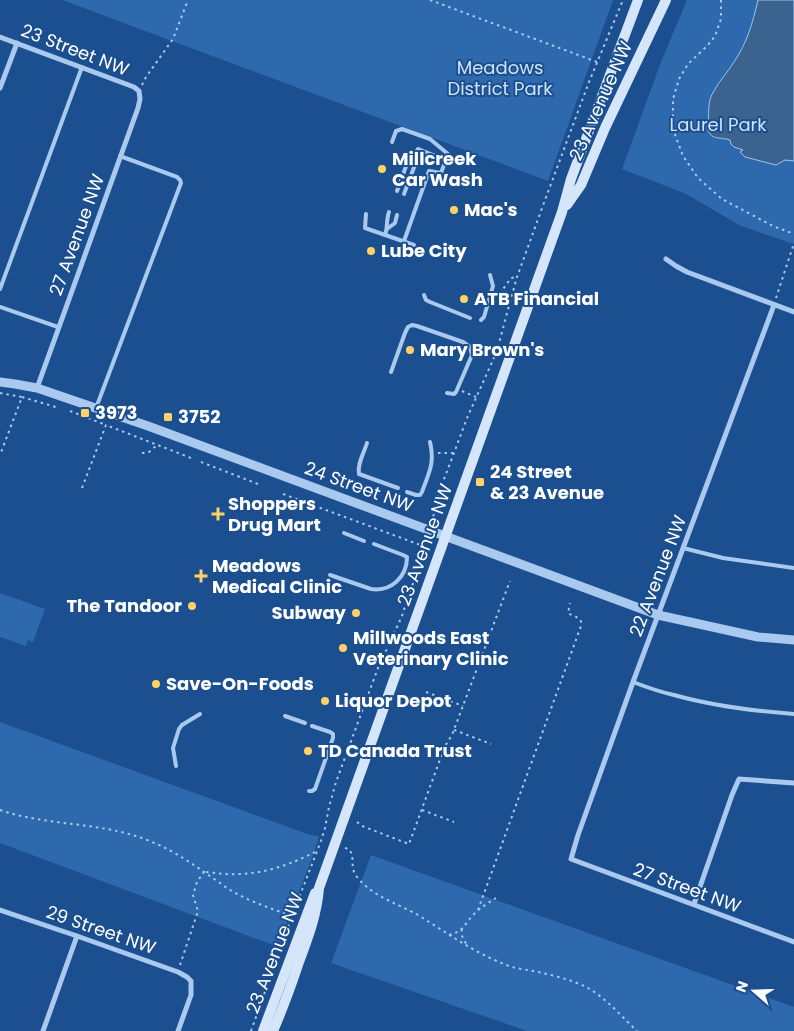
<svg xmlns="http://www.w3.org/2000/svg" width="794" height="1031" font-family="Poppins,sans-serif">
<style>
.green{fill:#2e69ad}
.water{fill:#3c6290;stroke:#9cc4f0}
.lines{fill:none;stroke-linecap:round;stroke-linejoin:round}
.path{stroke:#a9c9ee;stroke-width:2;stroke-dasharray:2.5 4;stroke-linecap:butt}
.service{stroke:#a9c9ee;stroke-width:4}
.minor{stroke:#a9c9ee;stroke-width:5}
.tertiary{stroke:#a9c9ee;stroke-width:9}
.secondary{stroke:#d6e6fa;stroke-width:10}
.poi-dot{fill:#ffd166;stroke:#1b4f8f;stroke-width:2}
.labels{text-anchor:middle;stroke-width:4;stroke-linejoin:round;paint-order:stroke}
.street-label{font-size:18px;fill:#fff;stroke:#1b4f8f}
.park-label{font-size:18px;fill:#cfe3fa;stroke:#1b4f8f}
.poi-label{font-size:18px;font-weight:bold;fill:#fff;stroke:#1b4f8f;text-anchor:start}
</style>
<rect width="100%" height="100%" fill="#1b4f8f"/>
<g class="green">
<polygon points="62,0 613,0 548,181"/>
<polygon points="687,0 794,0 794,244 741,226 684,193 622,169 661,62"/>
<polygon points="0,593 45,609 33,642 28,640 26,646 0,637"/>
<polygon points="0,722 310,835 318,836 318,841 312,858 278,947 0,843"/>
<polygon points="371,855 794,1007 794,1031 527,1031 331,963"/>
</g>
<path class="water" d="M758,0h36v161l-9,-1 -9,5 -31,-8 -5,-5 3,-2 -9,-3 -3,-3 -1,-4c-12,-4 -19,2 -24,-15 4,-6 2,-12 3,-19 0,-4 2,-11 5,-15 5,-10 14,-19 20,-29 13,-19 19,-40 24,-62z"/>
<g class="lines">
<g class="path">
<polyline points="430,0 597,62"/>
<polyline points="721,0 721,19 715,36 708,45 688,64 679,79 673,99 673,129 683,156 698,178 722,199 773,226 794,234"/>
<polyline points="142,85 146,77 173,39 188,0"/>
<polyline points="499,292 501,292 511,278 517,277"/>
<polyline points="776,298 794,243"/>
<polyline points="462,391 476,397"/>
<polyline points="0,393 22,397 0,455"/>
<polyline points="22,397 59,408"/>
<polyline points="70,411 106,425"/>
<polyline points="142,453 149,452 157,445"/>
<polyline points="438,453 453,453"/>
<polyline points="201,462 258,484"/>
<polyline points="82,488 106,425 191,458"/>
<polyline points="283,494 423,546 427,549"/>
<polyline points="432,523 434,513 438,495 454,453 467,418 497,351 507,313 517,277 545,200 589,82 623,0"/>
<polyline points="426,692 463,706"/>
<polyline points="454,730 491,744"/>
<path d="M0,810c50,17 103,11 152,32 25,10 46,26 68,41 21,16 47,24 72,33"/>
<polyline points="422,810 454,822"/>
<polyline points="357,822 362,826 409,844 445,746 452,735 510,581"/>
<path d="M345,848l4,1c7,10 0,18 8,28 16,20 40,26 61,38 31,19 59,40 94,52 8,2 17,3 26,5 17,4 35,8 50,16 19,11 34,29 49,43"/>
<path d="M206,872c11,1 21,3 31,2 27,0 55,-10 78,-22"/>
<path d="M478,910l103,-284c2,-9 -7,-9 -13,-13l2,-10"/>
<path d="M462,929c-2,6 2,11 5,16"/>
<path d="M449,935c15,-4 14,-9 24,-20 7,-7 15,-12 23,-17"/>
<polyline points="180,965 198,911 193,895 197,882 204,872"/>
<polyline points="251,1031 292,916 321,841 325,828 329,807 336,782 378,668 402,616 411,588 423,561 423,553 427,549 429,540"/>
</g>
<g class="service">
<polyline points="392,142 396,131 402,129 430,139 448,154 441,173 429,171 404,241"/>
<polyline points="397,191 409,158 414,155"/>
<polyline points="404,194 416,162 414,155 418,149 446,160"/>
<polyline points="366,214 365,228 414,245"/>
<polyline points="387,229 395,223 397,215"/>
<path d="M385,235c3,-8 1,-15 4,-23"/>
<polyline points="0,289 82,67"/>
<polyline points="424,295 426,300 430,302 470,318"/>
<polyline points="0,307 58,327"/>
<polyline points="481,320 484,317 493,286 490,275"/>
<polyline points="391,372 405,333 408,327 412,325 417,326 463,342 470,347 472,355 456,392 454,394 447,393"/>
<polyline points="96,408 181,183 180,180 177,177 120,156"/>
<path d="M367,443c-3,10 -10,21 -8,31l39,14"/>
<path d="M407,492l9,3h4l2,-3c7,-20 13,-28 8,-50"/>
<polyline points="344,533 364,541"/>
<polyline points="683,548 723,558 794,568"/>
<path d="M330,575l41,14c20,3 36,-12 36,-32l-4,-2 -29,-11"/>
<path d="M633,682c13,5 27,10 41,13 39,11 80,16 120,19"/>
<polyline points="285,716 305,723"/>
<polyline points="176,766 173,748 179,729 182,725 200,714"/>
<polyline points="309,791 312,791 315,789 333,738 333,734 330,732 312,726"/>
</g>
<g class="minor">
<polyline points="0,37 134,87 139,91 140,99 138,108 37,388"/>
<polyline points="0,88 17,43"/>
<polyline points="666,259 676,266 687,272 794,312"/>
<polyline points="774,305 633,682 578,835 571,859 794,942"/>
<polyline points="694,904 732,795 739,779 794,783"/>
<polyline points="0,910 77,936 178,972 187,977 191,981 191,995 178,1031"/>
<polyline points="43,1031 77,936"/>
</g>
<polyline class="tertiary" points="0,382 15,384 37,388 148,426 658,615 758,637 794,640"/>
<g class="secondary">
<polyline points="567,205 581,185 605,128 666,0"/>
<polyline points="263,1031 315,893"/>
<path d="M273,1031c10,-23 18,-45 26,-69 9,-24 18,-48 20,-74l243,-676 9,-33 67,-179"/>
</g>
</g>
<g class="poi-dot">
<circle cx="382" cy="169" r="5"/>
<circle cx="454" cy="210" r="5"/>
<circle cx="371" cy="251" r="5"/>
<circle cx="464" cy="299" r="5"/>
<circle cx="410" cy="350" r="5"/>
<rect x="80" y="408" width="10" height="10" rx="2.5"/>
<rect x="163" y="412" width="10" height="10" rx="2.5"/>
<rect x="475" y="477" width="10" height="10" rx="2.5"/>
<path d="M215.5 506.5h5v5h5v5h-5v5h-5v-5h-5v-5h5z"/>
<path d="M198.5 568.5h5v5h5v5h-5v5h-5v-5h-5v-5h5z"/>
<circle cx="192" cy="606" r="5"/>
<circle cx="356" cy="613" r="5"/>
<circle cx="343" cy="648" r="5"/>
<circle cx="156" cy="684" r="5"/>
<circle cx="325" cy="701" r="5"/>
<circle cx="308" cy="751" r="5"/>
</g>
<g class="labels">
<g class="street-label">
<text transform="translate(75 50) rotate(21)" y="6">23 Street NW</text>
<text transform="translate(601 101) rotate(-66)" y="6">23 Avenue NW</text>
<text transform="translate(77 235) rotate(-70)" y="6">27 Avenue NW</text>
<text transform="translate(359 487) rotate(20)" y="6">24 Street NW</text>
<text transform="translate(425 545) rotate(-70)" y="6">23 Avenue NW</text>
<text transform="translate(658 576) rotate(-69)" y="6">22 Avenue NW</text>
<text transform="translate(687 888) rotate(20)" y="6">27 Street NW</text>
<text transform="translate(101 930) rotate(19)" y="6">29 Street NW</text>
<text transform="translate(275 953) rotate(-69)" y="6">23 Avenue NW</text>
</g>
<g class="park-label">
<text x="500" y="74">Meadows<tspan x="500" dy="21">District Park</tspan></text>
<text x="718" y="131">Laurel Park</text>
</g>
<g class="poi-label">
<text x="392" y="165">Millcreek<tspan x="392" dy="21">Car Wash</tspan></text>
<text x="464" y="216">Mac's</text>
<text x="381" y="257">Lube City</text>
<text x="474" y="305">ATB Financial</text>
<text x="420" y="356">Mary Brown's</text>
<text x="95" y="419">3973</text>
<text x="178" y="423">3752</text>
<text x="490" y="478">24 Street<tspan x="490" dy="21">&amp; 23 Avenue</tspan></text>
<text x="228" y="510">Shoppers<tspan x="228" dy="21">Drug Mart</tspan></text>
<text x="212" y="572">Meadows<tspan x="212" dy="21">Medical Clinic</tspan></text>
<text x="182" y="612" text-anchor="end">The Tandoor</text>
<text x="346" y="619" text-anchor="end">Subway</text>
<text x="353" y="644">Millwoods East<tspan x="353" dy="21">Veterinary Clinic</tspan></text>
<text x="166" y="690">Save-On-Foods</text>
<text x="335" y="707">Liquor Depot</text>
<text x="318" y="757">TD Canada Trust</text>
</g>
</g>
<g transform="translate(754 991) rotate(290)" stroke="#1b4f8f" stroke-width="4" paint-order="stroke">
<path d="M0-4L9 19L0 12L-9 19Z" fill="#ffffff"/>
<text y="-8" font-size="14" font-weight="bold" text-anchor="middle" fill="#ffffff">N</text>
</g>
</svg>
